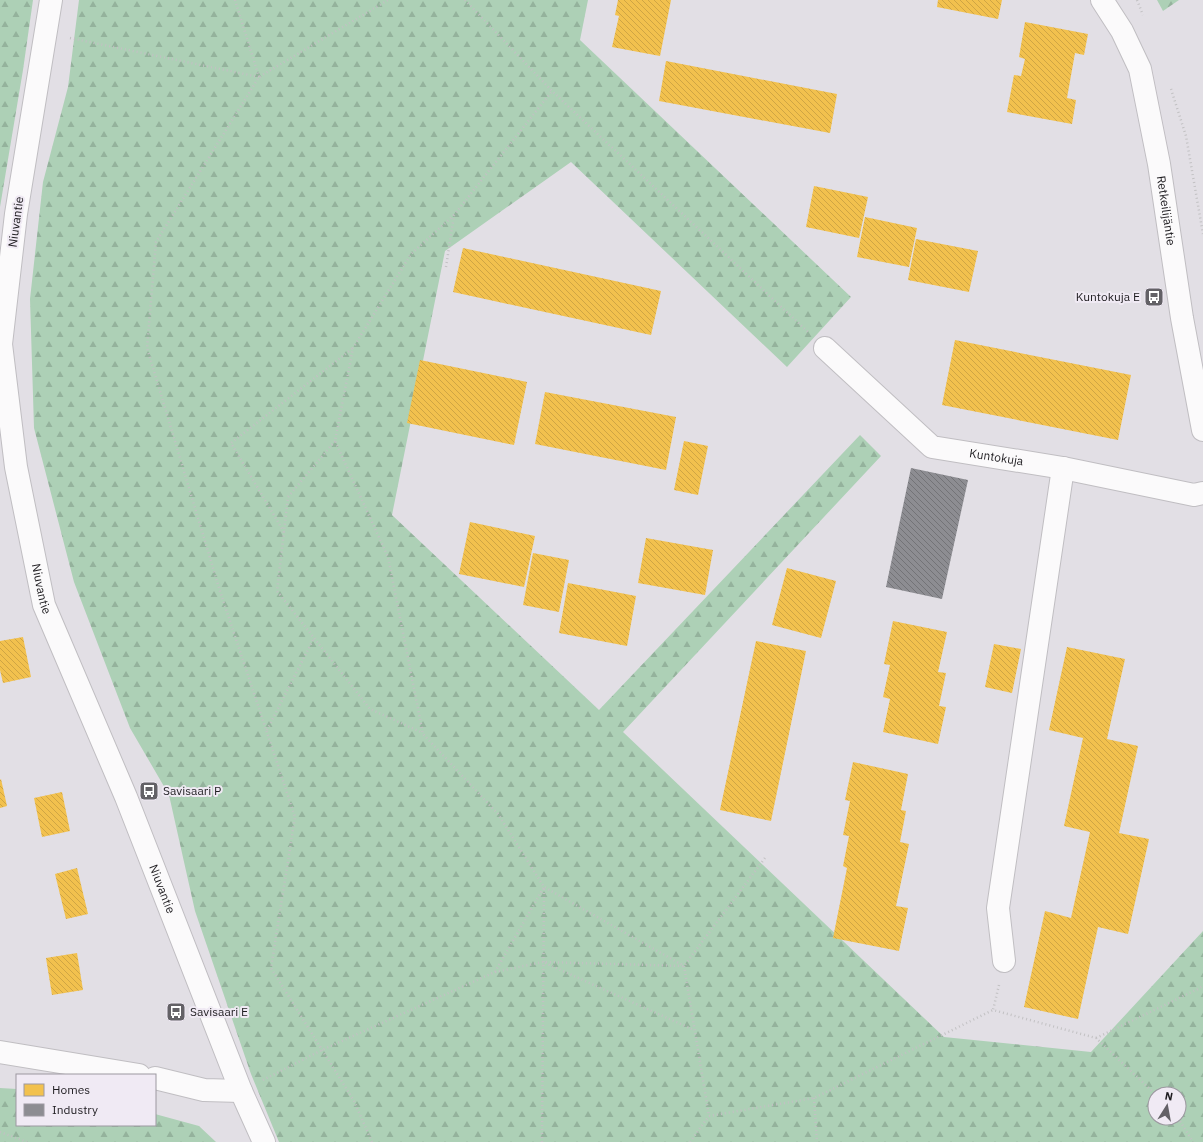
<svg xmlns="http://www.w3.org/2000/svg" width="1203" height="1142" font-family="'IBM Plex Sans',sans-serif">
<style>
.forest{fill:url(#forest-firs);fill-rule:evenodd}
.homes{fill:url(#homes-back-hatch)}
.industry{fill:url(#industry-back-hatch)}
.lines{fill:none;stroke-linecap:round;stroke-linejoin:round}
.minor-casing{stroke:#c0bec2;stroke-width:24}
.path{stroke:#c2c1c3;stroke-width:2.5;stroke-dasharray:1 3;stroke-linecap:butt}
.minor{stroke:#fbfafb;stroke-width:22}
.labels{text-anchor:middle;stroke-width:4;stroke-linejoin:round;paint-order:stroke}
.street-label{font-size:12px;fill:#1f1d21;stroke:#f0eaf4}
.poi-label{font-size:12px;fill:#1f1d21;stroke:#f0eaf4;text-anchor:start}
</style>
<defs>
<pattern id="forest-firs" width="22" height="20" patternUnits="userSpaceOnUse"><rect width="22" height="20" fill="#add0b6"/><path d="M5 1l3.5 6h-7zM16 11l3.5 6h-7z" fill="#94b29c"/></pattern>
<pattern id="homes-back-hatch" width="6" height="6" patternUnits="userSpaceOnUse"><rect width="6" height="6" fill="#f2c14e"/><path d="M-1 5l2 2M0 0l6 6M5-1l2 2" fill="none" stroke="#cfa544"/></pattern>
<pattern id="industry-back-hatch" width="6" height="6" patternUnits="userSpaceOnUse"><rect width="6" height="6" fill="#8d8d92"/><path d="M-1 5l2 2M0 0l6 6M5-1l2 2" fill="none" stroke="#737377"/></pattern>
</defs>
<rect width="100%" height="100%" fill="#e2dfe5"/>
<g class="forest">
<polygon points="0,0 33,0 23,70 0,207"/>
<path d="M79,0h509l-8,40 271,257 -64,70 -216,-205 -126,89 -53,264 207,195 261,-275 21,21 -258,276 321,305 147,15 112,-121v211h-924l-28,-68 -56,-163 -26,-116 -39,-67 -56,-146 -40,-154 -4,-129 13,-117 25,-95zM1155,1094h24v24h-24z"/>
<polygon points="1157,0 1179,0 1163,11"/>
<polygon points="0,1088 17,1089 17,1125 155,1125 155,1114 199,1126 216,1142 0,1142"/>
</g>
<g class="homes">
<polygon points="618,0 671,0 660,56 612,47 619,16 615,15"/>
<polygon points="938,0 1002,0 998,19 937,7"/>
<polygon points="1025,22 1088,34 1084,55 1075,53 1067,98 1076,100 1072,124 1007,112 1014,75 1021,76 1025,59 1019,57"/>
<polygon points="666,61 837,94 830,133 659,101"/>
<polygon points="814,186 868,197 859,238 806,227"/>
<polygon points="865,217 917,228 909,267 857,257"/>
<polygon points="916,239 978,251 969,292 908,280"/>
<polygon points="463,248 661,291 651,335 453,292"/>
<polygon points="955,340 1131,375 1118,440 942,405"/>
<polygon points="420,360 527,382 514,445 407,423"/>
<polygon points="545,392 676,417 666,470 535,444"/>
<polygon points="684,441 708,446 698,495 674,490"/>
<polygon points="470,522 535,536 524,587 459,574"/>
<polygon points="646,538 713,550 705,595 638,583"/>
<polygon points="533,553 569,560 559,612 523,605"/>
<polygon points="787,568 836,581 821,638 772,625"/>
<polygon points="568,583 636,596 627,646 559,633"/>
<polygon points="893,621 947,632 938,672 946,673 939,706 946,707 938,744 883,732 890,699 883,697 890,665 884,664"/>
<polygon points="23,637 31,677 3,683 0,670 0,641"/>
<polygon points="756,641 806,651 771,821 720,810"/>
<polygon points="994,644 1021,649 1012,693 985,687"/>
<polygon points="1067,647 1125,659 1107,739 1138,746 1119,833 1149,839 1128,934 1098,927 1078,1019 1024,1007 1045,911 1071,918 1090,832 1064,826 1083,738 1049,730"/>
<polygon points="853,762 908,774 901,810 906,811 900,842 909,844 896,906 908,908 899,951 833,938 847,868 843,866 849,836 843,835 850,801 845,800"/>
<polygon points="1,779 7,806 0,808 0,780"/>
<polygon points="62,792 70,831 42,837 34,798"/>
<polygon points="77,868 88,914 66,919 55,874"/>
<polygon points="77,953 83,990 52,995 46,958"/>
</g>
<polygon class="industry" points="911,468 968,480 942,599 886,587"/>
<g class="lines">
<g class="minor-casing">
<g id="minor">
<path id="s1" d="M51,0l-35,214 -15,130 15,123 28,138 82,192 115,294 23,51"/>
<path id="s2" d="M1102,0l20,31 18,38 19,95 23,154 21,112"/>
<path id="s3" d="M825,348l107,99 131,21 131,27 9,-2"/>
<polyline points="1004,961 998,908 1063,468"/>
<polyline points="0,1052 139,1075"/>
<polyline points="155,1078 204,1090 241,1091"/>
</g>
</g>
<g class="path">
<polyline points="235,0 259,77"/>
<polyline points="465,0 552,91 808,332"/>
<polyline points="1137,0 1143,15"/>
<polyline points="70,38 259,77"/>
<polyline points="1171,89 1186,136 1203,234"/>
<polyline points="454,215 411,254 353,348 335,441 388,557 423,734 498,814 544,887 684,966 709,1116 814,1098 993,1010"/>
<polyline points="446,267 454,215 552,91"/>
<polyline points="335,441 288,497 277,591 370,709 423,733"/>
<polyline points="284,532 231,443 353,348"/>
<polyline points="267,730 314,638"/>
<polyline points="545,963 694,1030"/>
<polyline points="495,972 543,962 684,966 765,858"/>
<polyline points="999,985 993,1010 1096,1038 1155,1094"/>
<polyline points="1096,1038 1198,989 1203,986"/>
<polyline points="263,1080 322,1050 495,972 544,887"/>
<polyline points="814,1098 817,1142"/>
<polyline points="1178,1118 1193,1142"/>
<polyline points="0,1132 27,1142"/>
<polyline points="372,1142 354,1101 271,968 295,817 219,588 147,348 156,242 259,77 388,0"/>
<polyline points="542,1142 544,887"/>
<polyline points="690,1142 709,1116"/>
</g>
<use href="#minor" class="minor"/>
</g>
<defs>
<g id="bus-square" transform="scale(1)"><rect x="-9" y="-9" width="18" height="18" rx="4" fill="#636166" stroke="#f0eaf4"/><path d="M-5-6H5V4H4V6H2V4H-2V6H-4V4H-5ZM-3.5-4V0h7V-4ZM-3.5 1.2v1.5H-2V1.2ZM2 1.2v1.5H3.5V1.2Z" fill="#fff"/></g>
</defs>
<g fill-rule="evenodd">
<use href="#bus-square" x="1154" y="297"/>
<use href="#bus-square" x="149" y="791"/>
<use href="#bus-square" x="176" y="1012"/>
</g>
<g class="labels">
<g class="street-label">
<text dy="4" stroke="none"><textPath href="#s2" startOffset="223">Retkeilijäntie</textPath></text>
<text transform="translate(16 222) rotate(-82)" y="4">Niuvantie</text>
<text dy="4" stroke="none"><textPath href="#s3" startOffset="211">Kuntokuja</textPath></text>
<text dy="4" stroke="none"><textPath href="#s1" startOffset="596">Niuvantie</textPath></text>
<text dy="4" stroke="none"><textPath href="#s1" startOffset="920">Niuvantie</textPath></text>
</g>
<g class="poi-label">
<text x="1140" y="301" text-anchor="end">Kuntokuja E</text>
<text x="163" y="795">Savisaari P</text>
<text x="190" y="1016">Savisaari E</text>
</g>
</g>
<rect x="16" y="1074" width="140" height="52" fill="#f0eaf4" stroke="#9c98a0"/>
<rect x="24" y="1084" width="20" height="12" fill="#f2c14e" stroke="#9c98a0"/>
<text x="52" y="1094" font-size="12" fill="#1f1d21">Homes</text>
<rect x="24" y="1104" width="20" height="12" fill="#8d8d92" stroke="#9c98a0"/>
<text x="52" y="1114" font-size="12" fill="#1f1d21">Industry</text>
<g transform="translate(1167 1106) rotate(11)"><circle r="19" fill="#f0eaf4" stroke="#9c98a0"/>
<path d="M0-3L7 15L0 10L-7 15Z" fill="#636166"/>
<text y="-6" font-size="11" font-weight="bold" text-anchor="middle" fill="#1f1d21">N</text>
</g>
</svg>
